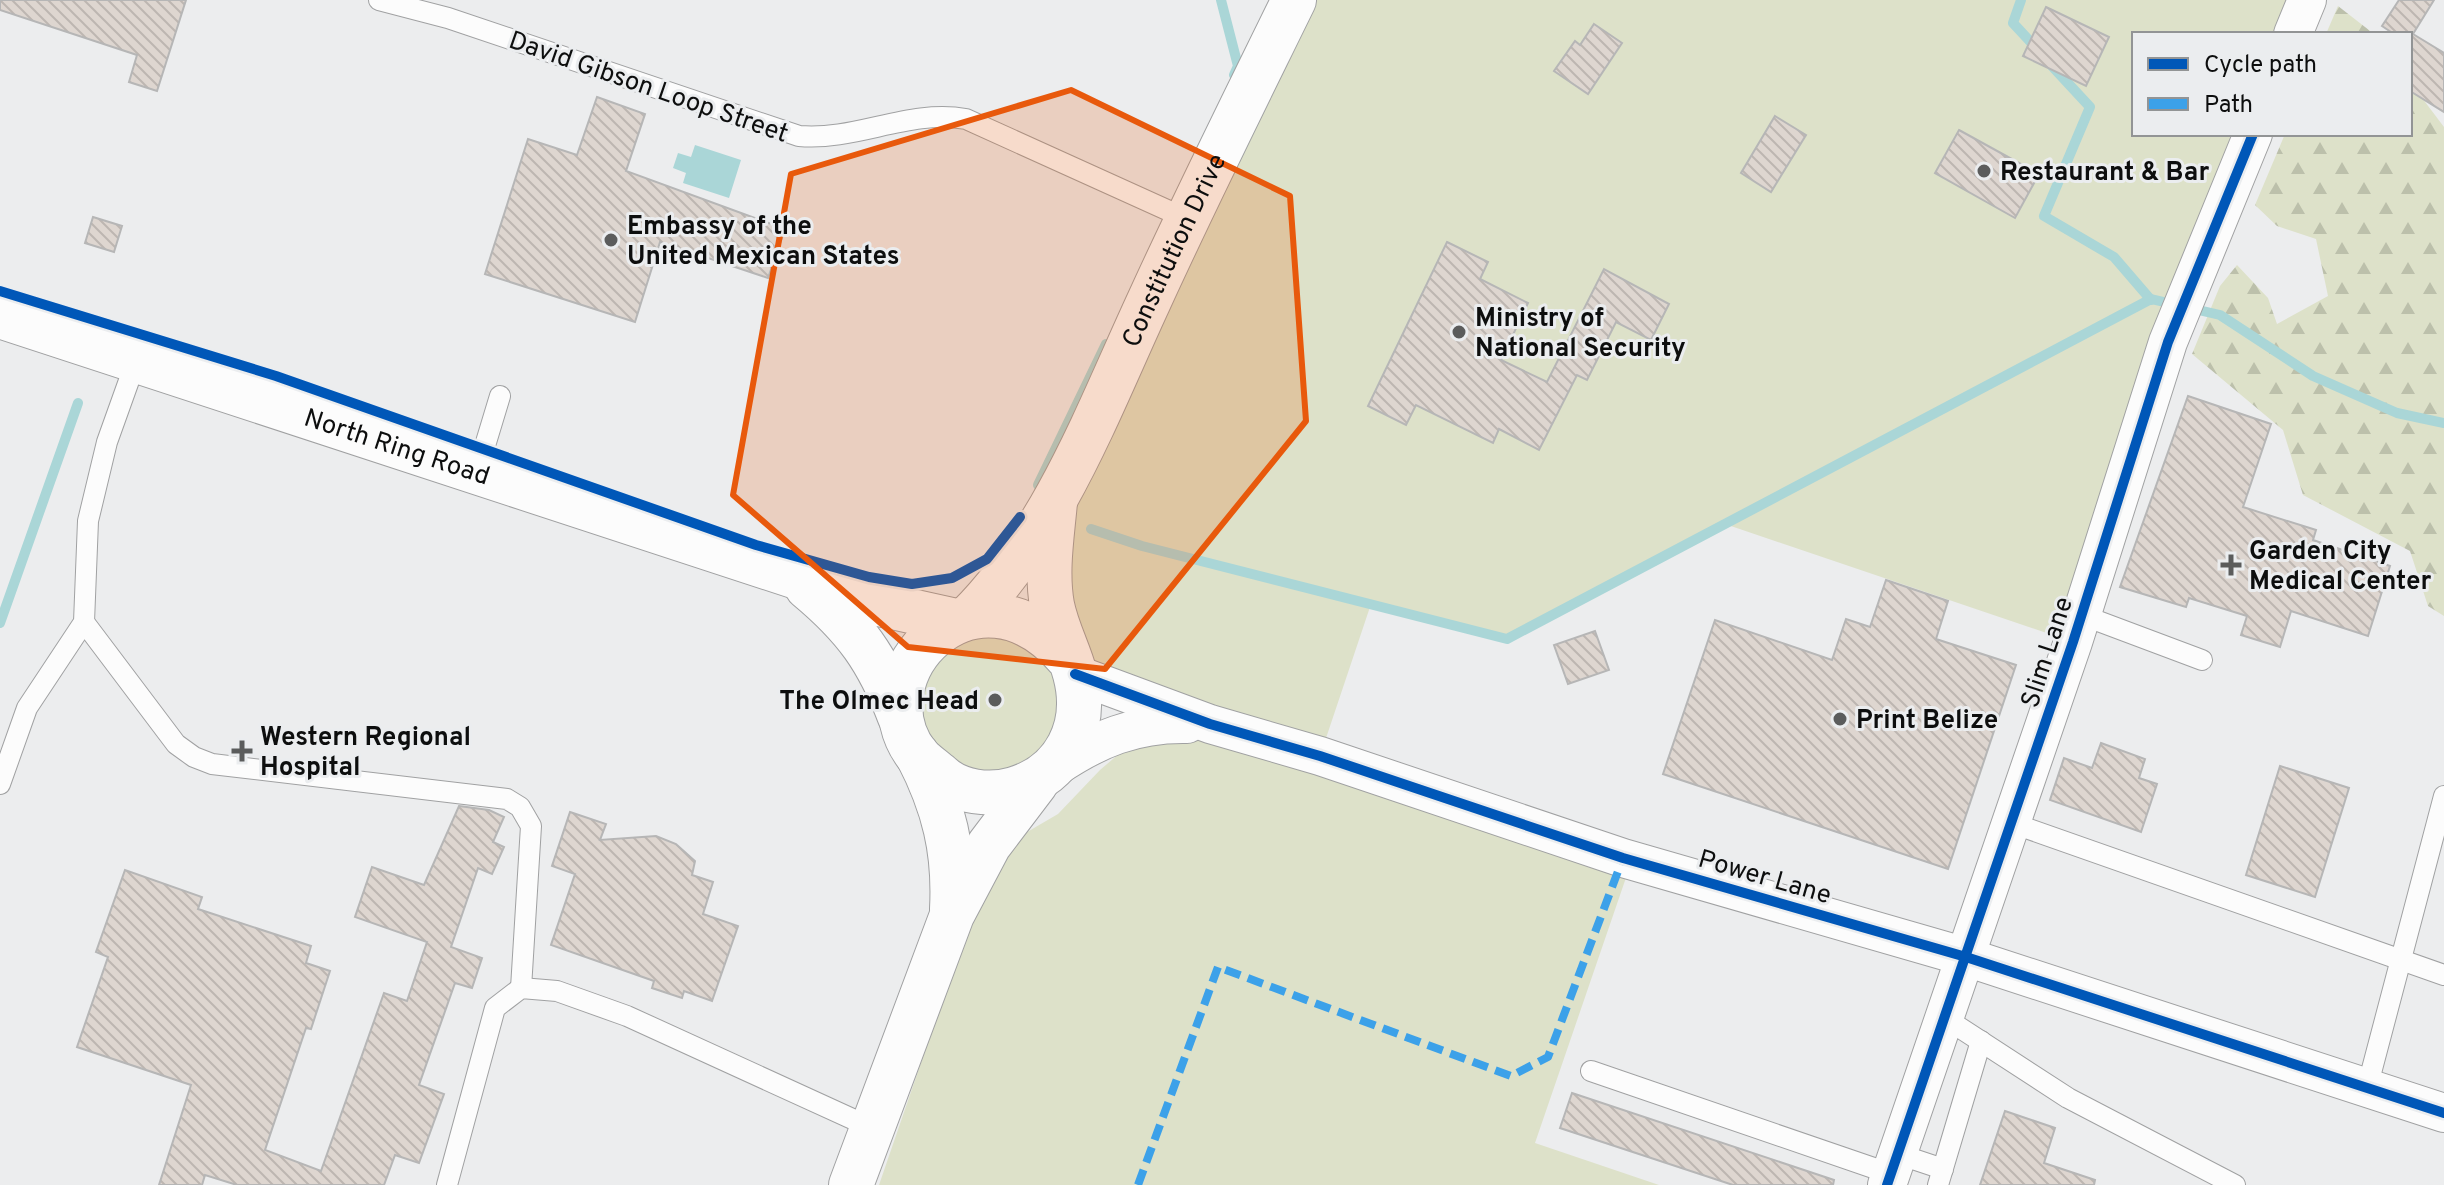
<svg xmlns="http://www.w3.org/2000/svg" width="2444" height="1185" font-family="Overpass,sans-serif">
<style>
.grass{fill:#dde1c9}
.forest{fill:url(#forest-firs)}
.water{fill:#aad6d7}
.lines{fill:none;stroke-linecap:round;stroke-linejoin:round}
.stream{stroke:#aad6d7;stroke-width:10}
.building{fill:url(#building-back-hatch);stroke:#b6b6b6;stroke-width:2}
.service-casing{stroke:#a0a1a2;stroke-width:22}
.minor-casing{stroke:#a0a1a2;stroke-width:40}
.tertiary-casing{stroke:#a0a1a2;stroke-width:46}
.secondary-casing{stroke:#a0a1a2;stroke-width:46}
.service{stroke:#fcfcfc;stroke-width:20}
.minor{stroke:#fcfcfc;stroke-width:38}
.tertiary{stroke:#fcfcfc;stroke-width:44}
.secondary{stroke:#fcfcfc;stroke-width:44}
.quiet{stroke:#3ca1e9;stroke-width:8;stroke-dasharray:16 8;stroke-linecap:butt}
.cycleway-casing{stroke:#ebedef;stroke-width:15}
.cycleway{stroke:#0057b8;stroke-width:10}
.marked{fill:#e8590c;fill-opacity:0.2;stroke:#e8590c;stroke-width:6;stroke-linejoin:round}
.poi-dot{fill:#5b5c5c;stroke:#ebedef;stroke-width:3}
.labels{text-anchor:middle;stroke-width:6;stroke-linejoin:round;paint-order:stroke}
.street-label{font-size:26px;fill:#0d0e0e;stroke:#ebedef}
.poi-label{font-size:26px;font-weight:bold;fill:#0d0e0e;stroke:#ebedef;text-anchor:start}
</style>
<defs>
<pattern id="forest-firs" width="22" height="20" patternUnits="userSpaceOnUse" patternTransform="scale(2)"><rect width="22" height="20" fill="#dde1c9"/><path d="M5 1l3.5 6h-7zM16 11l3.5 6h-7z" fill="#bcc0ab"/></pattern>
<pattern id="building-back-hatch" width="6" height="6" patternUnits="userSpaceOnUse" patternTransform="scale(2)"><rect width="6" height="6" fill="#ded6d0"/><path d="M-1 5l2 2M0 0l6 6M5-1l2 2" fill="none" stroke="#bdb6b1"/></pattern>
</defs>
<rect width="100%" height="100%" fill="#ecedee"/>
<polygon class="grass" points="1294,0 2307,0 2293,34 2134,34 2134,134 2253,134 2073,642 1725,524 1507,639 1371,604 1320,756 1630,866 1535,1143 1659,1185 879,1185 970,920 1010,842 1058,814 1100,770 1140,736 1116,691 1080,716 1002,793 907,734 936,633 1049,636 1055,502"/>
<g class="forest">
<polygon points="2338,6 2374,34 2326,34"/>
<polygon points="2410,82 2444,127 2444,616 2428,606 2410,551 2303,495 2283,430 2192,354 2220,286 2237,265 2268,298 2277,324 2328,296 2316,239 2277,226 2255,205 2285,134 2410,134"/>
</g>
<polygon class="water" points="695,145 741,160 729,198 683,183 686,173 673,168 678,153 691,157"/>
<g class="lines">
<g class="stream">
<polyline points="1221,0 1238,66 1234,75"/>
<polyline points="2021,0 2013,23 2039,51"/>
<polyline points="2052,66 2090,107 2044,216 2114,257 2151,300"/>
<polyline points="1038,485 1106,344"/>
<polyline points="1091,529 1142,546 1507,639 2151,299 2220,315 2313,376 2397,413 2444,423"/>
<polyline points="0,623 78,403"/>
</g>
</g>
<g class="building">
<polygon points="0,0 186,0 157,91 129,82 137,55 0,10"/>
<polygon points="2399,0 2434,0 2413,34 2444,53 2444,112 2410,91 2410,34 2394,34 2382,26"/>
<polygon points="2046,7 2109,37 2086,86 2023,56"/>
<polygon points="1594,24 1622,43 1588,94 1554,71 1575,41 1580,45"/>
<polygon points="597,97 645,114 626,171 785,229 768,278 660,242 635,322 485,274 528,139 577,155"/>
<polygon points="1775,116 1806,135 1771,192 1741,173"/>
<polygon points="1959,130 2039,174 2015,218 1935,173"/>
<polygon points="93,217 122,226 114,252 85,243"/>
<polygon points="1447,242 1488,262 1480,279 1528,303 1501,360 1547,382 1604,269 1669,304 1651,340 1616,322 1587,380 1577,375 1539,450 1499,429 1493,443 1416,405 1406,425 1368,406"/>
<polygon points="2188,396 2271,424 2243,507 2316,530 2313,540 2390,566 2368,636 2291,611 2280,647 2241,635 2247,616 2189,598 2186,607 2120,587"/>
<polygon points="1886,580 1948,601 1936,639 2016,665 1948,869 1663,774 1715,620 1832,660 1846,619 1870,627"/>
<polygon points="1595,631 1609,670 1568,684 1554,645"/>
<polygon points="2101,743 2145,759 2139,778 2157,784 2141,832 2050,800 2064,758 2092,768"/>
<polygon points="2280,766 2349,788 2315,897 2246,875"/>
<polygon points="459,806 489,810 504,817 493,842 504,847 492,874 478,868 451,947 482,958 472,988 455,983 419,1085 444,1094 419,1163 395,1155 384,1185 237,1185 205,1175 202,1185 159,1185 191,1085 77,1047 108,957 96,952 125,870 202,897 198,909 311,946 306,963 330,971 311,1029 306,1028 265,1150 321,1171 384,993 407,1001 427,942 355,917 372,867 424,885"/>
<polygon points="570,812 606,824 600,840 656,836 676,844 695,861 692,875 713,882 703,914 738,926 712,1001 684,991 682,998 652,988 654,981 551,945 575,874 552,866"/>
<polygon points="1572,1093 1834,1180 1833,1185 1733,1185 1560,1128"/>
<polygon points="2005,1111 2055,1128 2044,1163 2095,1180 2094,1185 1980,1185"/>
</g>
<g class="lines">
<g class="service-casing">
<g id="service">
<path d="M379,0l69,18 351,118c58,5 109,-27 167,-17l221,100"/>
<polyline points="477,472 500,396"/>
<polyline points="2082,615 2202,660"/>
<polyline points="84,622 176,744 194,757 212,764 507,799 520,807 531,826 521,988"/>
<polyline points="0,784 27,708 84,622 88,521 107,442 136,361"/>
<polyline points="2012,823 2444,975"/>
<polyline points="1945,1018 2068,1098 2235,1185"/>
<polyline points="1591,1071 1891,1174"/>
<polyline points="2367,1088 2444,796"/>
<polyline points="1898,1154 1943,1169"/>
<polyline points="447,1185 495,1008 521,988 557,991 627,1016 870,1127"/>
<polyline points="1938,1185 1981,1041"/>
</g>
</g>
<g class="minor-casing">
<g id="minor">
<polyline points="2293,34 2307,0"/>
<polyline points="1075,674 1210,724 1320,756 1623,858 1966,957 2444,1113"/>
<path d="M1054,768c43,-29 81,-45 133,-44"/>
<polyline points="1887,1185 2073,642 2168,342 2253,134"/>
</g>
</g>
<g class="tertiary-casing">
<g id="tertiary">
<path d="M917,754c27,52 38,97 35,155"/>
<polyline points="851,1185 952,915 989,845 1036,783"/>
</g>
</g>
<g class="secondary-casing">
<g id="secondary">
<path id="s1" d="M0,316l879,288 77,17"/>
<path d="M1055,502c-3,34 -9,69 -3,103 5,25 17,46 23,69 14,52 -10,100 -61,115 -24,7 -55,4 -74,-14 -7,-6 -17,-13 -23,-20 -61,-80 58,-206 151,-97"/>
<path d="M807,587c48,40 71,72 93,130"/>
<path id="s2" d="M969,617c86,-87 129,-206 180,-316 46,-101 96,-201 145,-301"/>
</g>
</g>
<use href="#service" class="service"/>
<use href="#minor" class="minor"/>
<use href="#tertiary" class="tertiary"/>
<use href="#secondary" class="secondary"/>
<polyline class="quiet" points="1138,1185 1218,967 1511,1076 1548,1057 1623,858"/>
<g class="cycleway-casing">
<g id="cycleway">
<polyline points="0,291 276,376 756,545 869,577 912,584 952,578 987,559 1020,517"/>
<polyline points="1075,674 1210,724 1320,756 1623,858 1966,957 2444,1113"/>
<polyline points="1887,1185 2073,642 2168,342 2253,134"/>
</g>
</g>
<use href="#cycleway" class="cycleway"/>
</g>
<path class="marked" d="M1071,90l219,106 16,225 -201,248 -197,-22 -175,-152 58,-321z"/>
<g class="poi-dot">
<circle cx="1984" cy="171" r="8"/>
<circle cx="611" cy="240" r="8"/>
<circle cx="1459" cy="332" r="8"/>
<path d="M2227 553h8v8h8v8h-8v8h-8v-8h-8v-8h8z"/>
<circle cx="995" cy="700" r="8"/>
<circle cx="1840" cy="719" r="8"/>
<path d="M238 739h8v8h8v8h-8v8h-8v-8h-8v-8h8z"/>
</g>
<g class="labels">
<g class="street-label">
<text transform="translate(649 86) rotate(19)" y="9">David Gibson Loop Street</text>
<text dy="9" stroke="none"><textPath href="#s2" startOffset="422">Constitution Drive</textPath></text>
<text dy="9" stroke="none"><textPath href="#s1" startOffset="418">North Ring Road</textPath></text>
<text transform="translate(2046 652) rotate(-72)" y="9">Slim Lane</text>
<text transform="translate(1765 876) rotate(16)" y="9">Power Lane</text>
</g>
<g class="poi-label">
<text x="2000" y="180">Restaurant &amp; Bar</text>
<text x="627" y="234">Embassy of the<tspan x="627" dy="30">United Mexican States</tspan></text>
<text x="1475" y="326">Ministry of<tspan x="1475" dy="30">National Security</tspan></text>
<text x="2249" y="559">Garden City<tspan x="2249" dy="30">Medical Center</tspan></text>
<text x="979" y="709" text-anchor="end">The Olmec Head</text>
<text x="1856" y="728">Print Belize</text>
<text x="260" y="745">Western Regional<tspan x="260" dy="30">Hospital</tspan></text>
</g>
</g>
<rect x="2132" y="32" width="280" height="104" fill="#ebedef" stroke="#929495" stroke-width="2"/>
<rect x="2148" y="58" width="40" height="12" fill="#0057b8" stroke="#929495" stroke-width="2"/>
<text x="2204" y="72" font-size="24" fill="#0d0e0e">Cycle path</text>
<rect x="2148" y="98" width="40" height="12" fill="#3ca1e9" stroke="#929495" stroke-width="2"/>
<text x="2204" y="112" font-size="24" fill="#0d0e0e">Path</text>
</svg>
